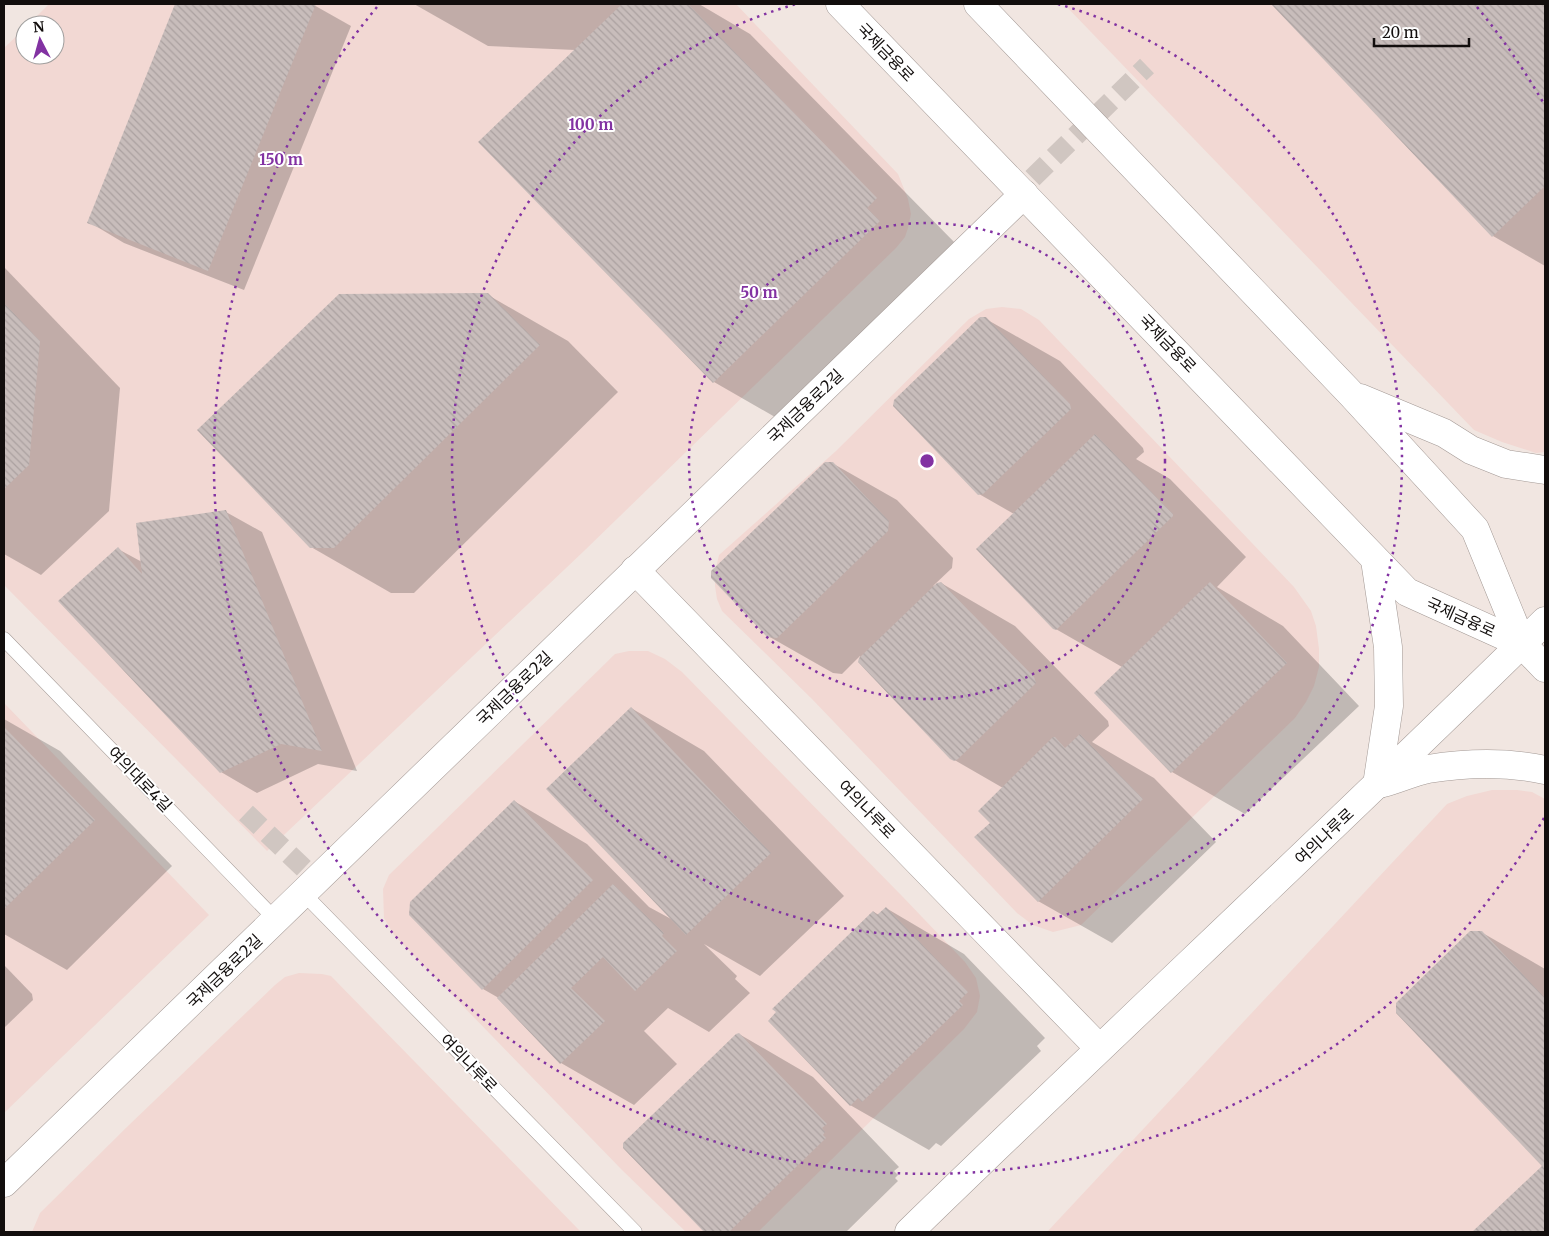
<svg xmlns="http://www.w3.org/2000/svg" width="1549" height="1236" font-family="Merriweather,'Noto Sans KR',serif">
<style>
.commercial{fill:#f2d8d3}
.shadow{fill:#0003}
.building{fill:url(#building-back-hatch)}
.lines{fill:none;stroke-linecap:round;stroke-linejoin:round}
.pedestrian-tunnel{stroke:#d0c6c1;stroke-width:20;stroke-dasharray:20 10;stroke-linecap:butt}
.service-casing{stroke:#a39995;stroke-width:15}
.minor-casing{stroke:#a39995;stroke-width:29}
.tertiary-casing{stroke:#a39995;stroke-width:29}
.service{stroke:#fff;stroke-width:14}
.minor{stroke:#fff;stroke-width:28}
.tertiary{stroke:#fff;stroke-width:28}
.ring{fill:none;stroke:#8232a2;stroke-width:2.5;stroke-dasharray:2.5 5}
.labels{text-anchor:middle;stroke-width:4;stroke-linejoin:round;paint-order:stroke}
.street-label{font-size:16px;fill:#120e0d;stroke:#fff}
.centre{fill:#8232a2;stroke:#fff;stroke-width:2.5}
.ring-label{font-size:15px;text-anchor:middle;font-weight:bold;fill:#8232a2;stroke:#fff;stroke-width:4;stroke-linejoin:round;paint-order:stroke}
</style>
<defs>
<pattern id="building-back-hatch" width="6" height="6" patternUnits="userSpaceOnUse" patternTransform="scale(1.25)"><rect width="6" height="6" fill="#c8bdbb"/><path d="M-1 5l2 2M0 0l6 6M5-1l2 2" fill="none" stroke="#aba1a0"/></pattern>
</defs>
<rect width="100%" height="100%" fill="#f1e6e1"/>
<g class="commercial">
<polygon points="49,4 736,4 898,174 908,199 911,214 908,228 905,237 896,248 584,551 267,851 4,585 4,48 25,28 25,55 55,55 55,25 28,25"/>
<polygon points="1064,4 1545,4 1545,452 1536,453 1502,442 1474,430"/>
<polygon points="1002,307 1021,309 1039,320 1294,587 1311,611 1316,626 1319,649 1319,667 1314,686 1306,702 1295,718 1081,925 1053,932 1033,925 1017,913 812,699 722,611 717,599 715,586 715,572 719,555 836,451 969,319 986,309"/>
<polygon points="629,651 648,651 665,659 682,672 902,896 965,962 976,978 980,996 977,1012 964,1029 758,1232 686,1232 622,1170 394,935 384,918 383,889 389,875 615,654"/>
<polygon points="4,703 209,915 4,1113"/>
<polygon points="1492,790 1517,790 1532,792 1545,799 1545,1232 1047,1232 1447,804 1467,796"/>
<polygon points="299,973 322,974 331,976 581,1232 32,1232 40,1213 129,1125 275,985 285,977"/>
</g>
<g class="shadow">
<polygon points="177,4 312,4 351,26 244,290 124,243 89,222"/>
<polygon points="414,4 699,4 750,34 956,244 794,428 714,382 575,50 488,46"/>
<polygon points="1272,4 1545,4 1545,266 1493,236"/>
<polygon points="4,267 120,388 109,511 41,575 4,554"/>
<polygon points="488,295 568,341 618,392 414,593 391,593 311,547"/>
<polygon points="986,319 1060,361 1143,448 1144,452 1136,459 1170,479 1246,557 1217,587 1283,626 1359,706 1245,814 1172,772 1122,667 1054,628 1014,514 979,494"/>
<polygon points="832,463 897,500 953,558 952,568 933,586 941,583 1015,626 1108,721 1109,726 1092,742 1154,778 1216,842 1112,943 1038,901 991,823 1003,788 951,758 861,664 860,656 842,674 833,673 768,636"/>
<polygon points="226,512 262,532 357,771 318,764 257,793 221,772 118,549 142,562"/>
<polygon points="631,708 704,751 844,896 760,976 704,944 737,976 735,979 750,993 709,1032 668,1008 644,1031 677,1064 634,1105 561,1063 497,997 483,989 514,801 587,844 649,907 673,920"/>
<polygon points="4,719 60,751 172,866 67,970 4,934"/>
<polygon points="886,908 964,954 1045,1038 1037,1046 1041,1051 941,1146 936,1143 929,1150 850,1105 874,912 879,915"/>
<polygon points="1481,932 1545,969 1545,1167 1397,1012"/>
<polygon points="4,965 32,994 33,1000 4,1028"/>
<polygon points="739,1034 813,1077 899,1167 894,1171 898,1175 895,1178 898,1181 846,1232 706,1232 624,1147"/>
<polygon points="1542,1168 1545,1170 1545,1232 1474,1232"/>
</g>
<g class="building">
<polygon points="175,4 316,4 208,271 87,223"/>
<polygon points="622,4 688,4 877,198 867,208 880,221 713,383 478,142"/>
<polygon points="1271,4 1545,4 1545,186 1492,237"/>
<polygon points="488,293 540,345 334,548 310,548 197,430 339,294"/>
<polygon points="4,303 40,341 29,465 4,489"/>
<polygon points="980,317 986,317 1070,404 1071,409 983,494 978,495 893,406 894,400"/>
<polygon points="1095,434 1173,514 1173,516 1056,630 1053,629 976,549"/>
<polygon points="825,462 833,462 889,521 888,531 777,638 767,637 711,578 711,571"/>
<polygon points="226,510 322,751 281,744 220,773 58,601 118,547 142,574 136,523"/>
<polygon points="941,582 1034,677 1036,683 958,759 954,761 950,759 858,662 859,658 937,583"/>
<polygon points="1210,582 1287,663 1171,773 1094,693"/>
<polygon points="631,707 771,853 686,935 546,789"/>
<polygon points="4,727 95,820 4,909"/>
<polygon points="1080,734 1143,799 1038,902 974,837 990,823 978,811 1053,737 1055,737 1065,748"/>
<polygon points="514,800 593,880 482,990 409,915 410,902"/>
<polygon points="613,884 664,933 662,936 677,951 635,991 603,957 571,988 605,1021 560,1064 497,998"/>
<polygon points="886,907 968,992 959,1001 963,1005 862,1102 858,1098 850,1106 768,1021 776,1012 772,1009 873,911 877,915"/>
<polygon points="1470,931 1482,931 1545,998 1545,1232 1472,1232 1542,1166 1396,1013 1396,1003"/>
<polygon points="739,1033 827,1124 822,1128 825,1132 823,1135 826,1138 729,1232 704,1232 623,1148 623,1143 736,1034"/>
</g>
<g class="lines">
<g class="pedestrian-tunnel">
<polyline points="1011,199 1147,66"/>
<polyline points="246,813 314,878"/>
</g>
<g class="service-casing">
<g id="service">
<polyline points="4,639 276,920"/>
<polyline points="304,894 635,1232"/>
</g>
</g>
<g class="minor-casing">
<g id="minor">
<polyline points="635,570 1099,1048"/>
<polyline points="4,1183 1024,194"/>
</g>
</g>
<g class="tertiary-casing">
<g id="tertiary">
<polyline points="840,4 1407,592 1522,644"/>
<polyline points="978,4 1352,395 1475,529 1522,644 1545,668"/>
<polyline points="1360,398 1444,433 1471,450 1506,464 1545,470"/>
<polyline points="1375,560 1388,647 1389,706 1377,785"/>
<path d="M1383,783c15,-4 30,-11 45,-14 38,-6 80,-7 117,1"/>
<path d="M909,1232c211,-205 427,-405 636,-611"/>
</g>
</g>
<use href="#service" class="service"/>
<use href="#minor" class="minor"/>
<use href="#tertiary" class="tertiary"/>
</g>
<g class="ring">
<circle cx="927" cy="461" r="238"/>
<path d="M1058 4A475 475 0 1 1 796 4"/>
<path d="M1544 818A713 713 0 1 1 377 7M1477 7A713 713 0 0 1 1544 104"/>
</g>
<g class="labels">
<g class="street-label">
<text transform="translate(886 52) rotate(46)" y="6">국제금융로</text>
<text transform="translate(1168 343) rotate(46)" y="6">국제금융로</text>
<text transform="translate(805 406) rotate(-44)" y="6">국제금융로2길</text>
<text transform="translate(1461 617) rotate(24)" y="6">국제금융로</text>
<text transform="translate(514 688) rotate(-44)" y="6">국제금융로2길</text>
<text transform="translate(140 779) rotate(46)" y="6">여의대로4길</text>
<text transform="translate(867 809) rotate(46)" y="6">여의나루로</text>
<text transform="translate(1324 836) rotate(-43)" y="6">여의나루로</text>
<text transform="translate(224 971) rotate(-44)" y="6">국제금융로2길</text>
<text transform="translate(469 1063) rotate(46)" y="6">여의나루로</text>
</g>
</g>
<circle cx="927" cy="461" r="8" class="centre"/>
<g class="ring-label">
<text x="591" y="130">100 m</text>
<text x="281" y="165">150 m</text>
<text x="759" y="298">50 m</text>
</g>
<rect width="1549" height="1236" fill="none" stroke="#120e0d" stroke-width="10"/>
<g transform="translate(40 40) rotate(354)"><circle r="24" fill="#ffffff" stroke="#a09f9e"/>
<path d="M0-4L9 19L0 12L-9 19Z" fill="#8232a2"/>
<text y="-8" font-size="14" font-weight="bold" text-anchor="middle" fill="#120e0d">N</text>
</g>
<path d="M1374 38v8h95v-8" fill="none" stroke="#120e0d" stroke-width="2.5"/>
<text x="1382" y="38" font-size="15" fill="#120e0d" stroke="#ffffff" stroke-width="4" paint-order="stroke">20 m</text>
</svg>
